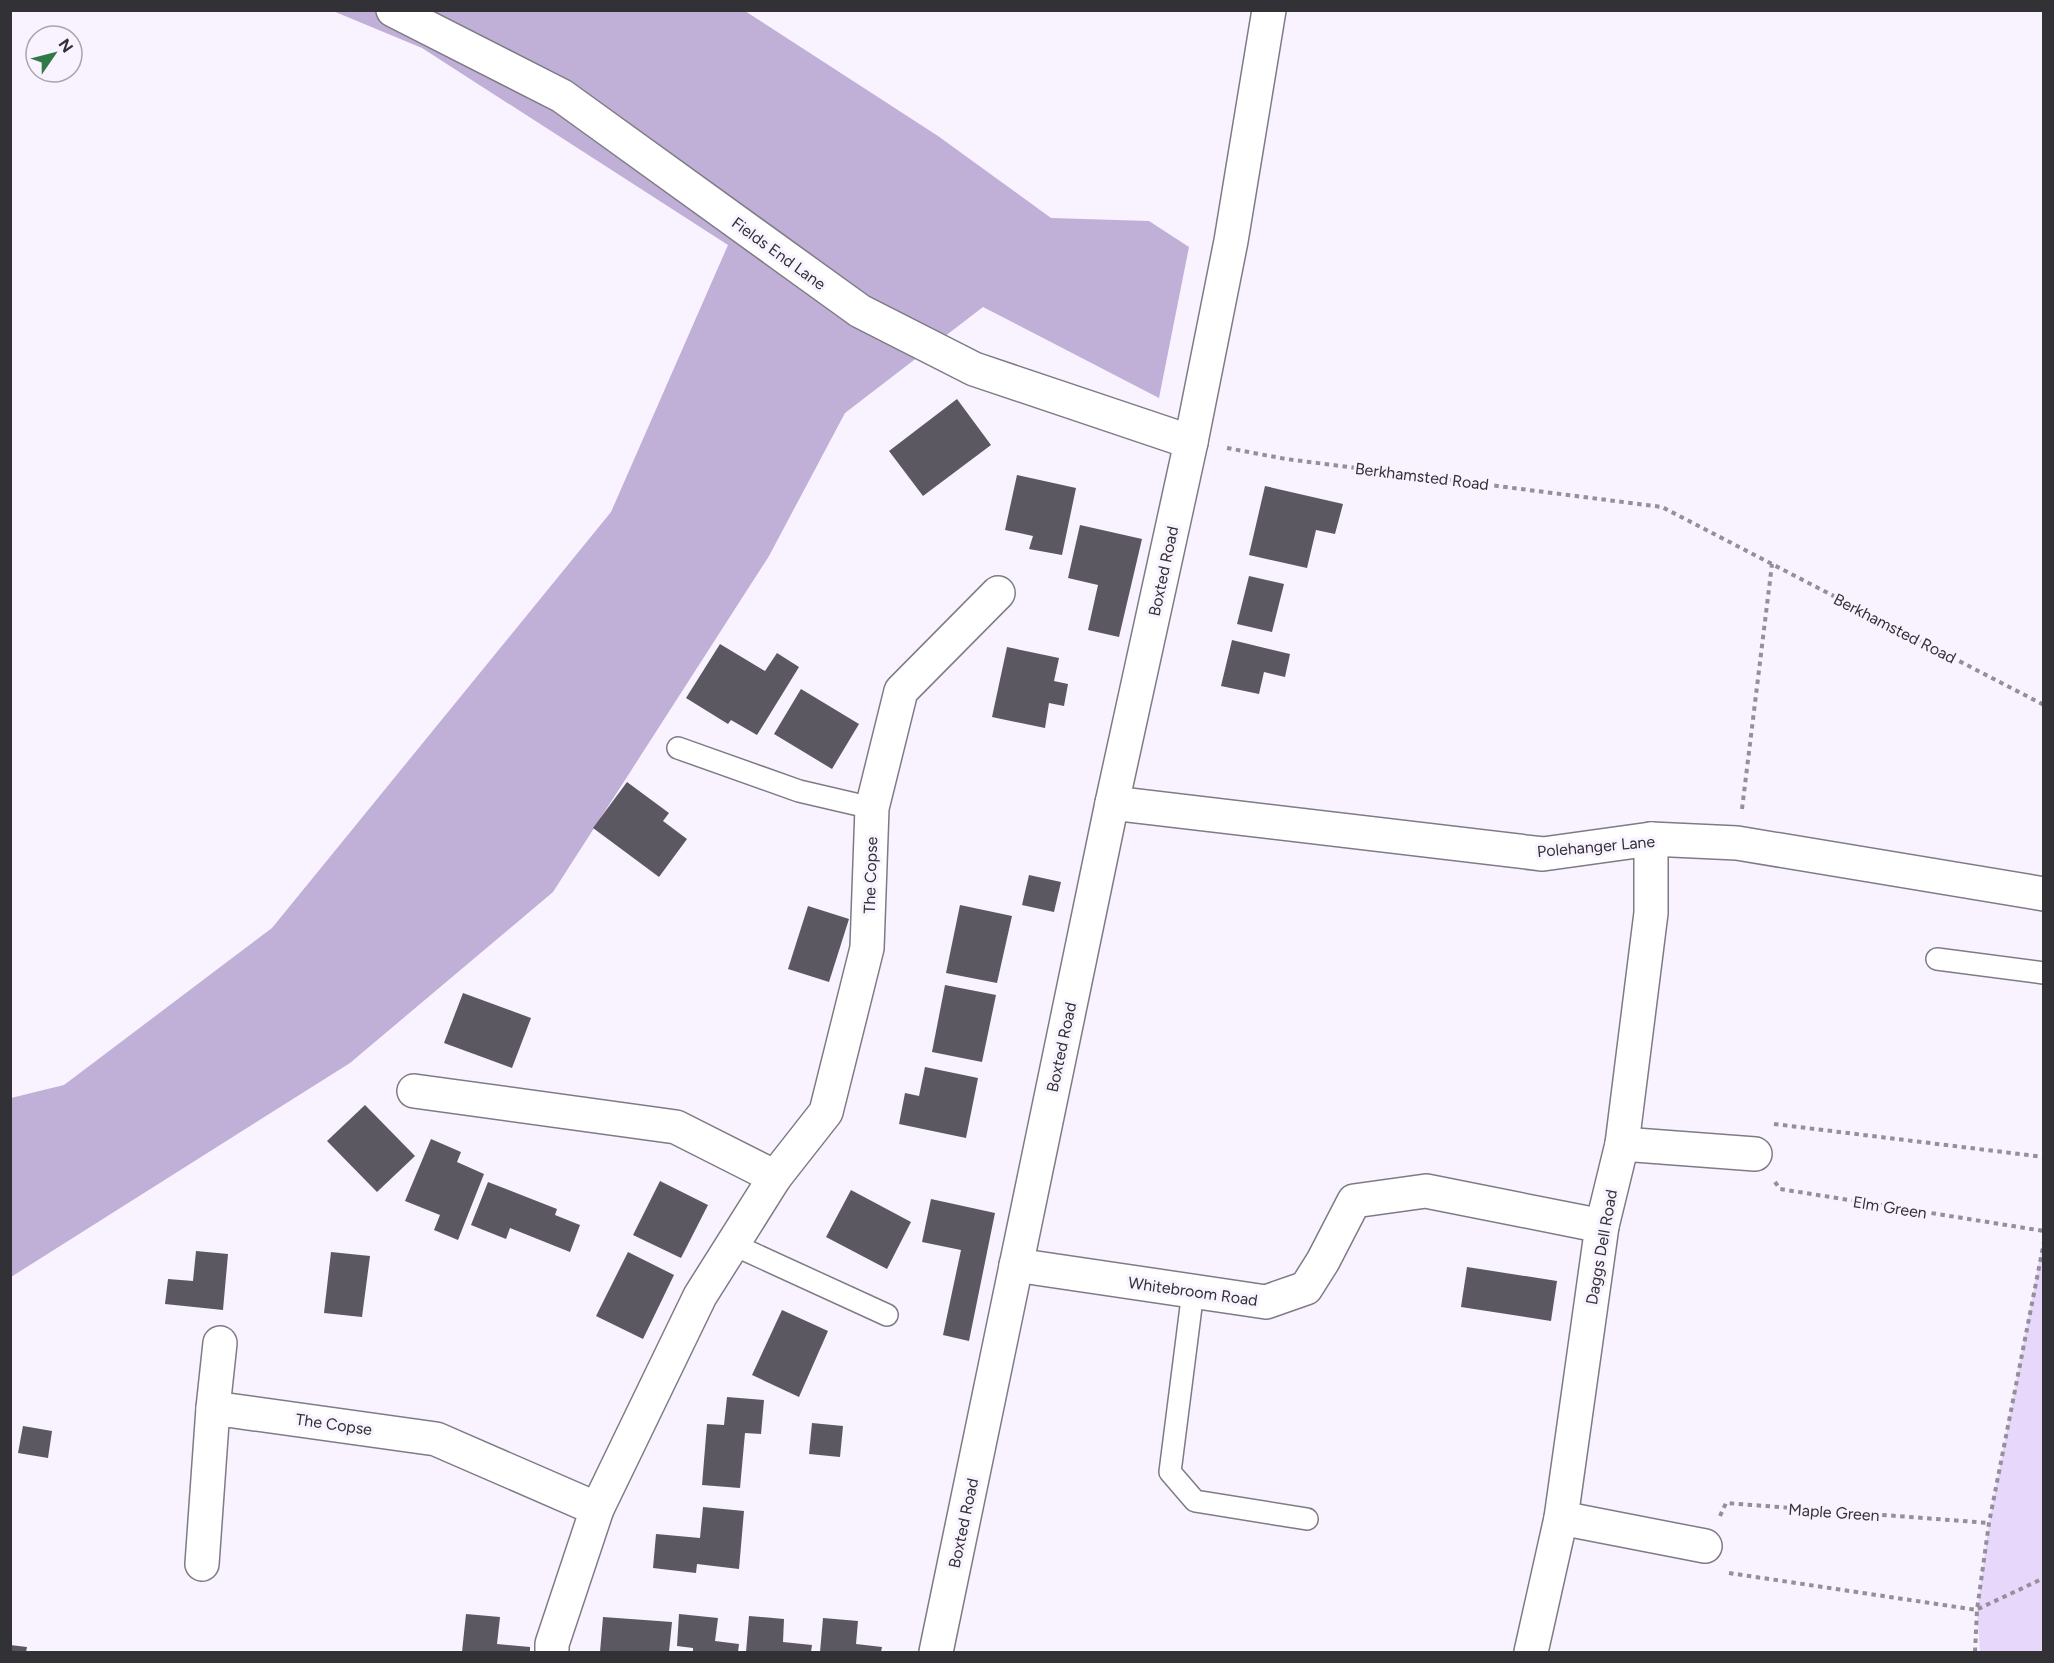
<svg xmlns="http://www.w3.org/2000/svg" width="2054" height="1663" font-family="Figtree,sans-serif">
<style>
.green{fill:#e7d7fb}
.forest{fill:#c0afd7}
.building{fill:#5c5862}
.lines{fill:none;stroke-linecap:round;stroke-linejoin:round}
.lane-casing{stroke:#7f7b85;stroke-width:24}
.street-casing{stroke:#7f7b85;stroke-width:36}
.secondary-casing{stroke:#7f7b85;stroke-width:36}
.path{stroke:#939098;stroke-width:4;stroke-dasharray:4.5 4.5;stroke-linecap:butt}
.lane{stroke:#fff;stroke-width:21}
.street{stroke:#fff;stroke-width:33}
.secondary{stroke:#fff;stroke-width:33}
.labels{text-anchor:middle;stroke-width:6;stroke-linejoin:round;paint-order:stroke}
.street-label{font-size:16px;fill:#323135;stroke:#f8f3ff}
</style>
<rect width="100%" height="100%" fill="#f8f3ff"/>
<polygon class="green" points="2043,1242 2043,1652 1980,1652 1977,1610 1989,1523"/>
<polygon class="forest" points="333,11 745,11 938,136 1051,218 1149,221 1189,247 1159,398 983,307 845,413 769,556 553,892 350,1063 11,1277 11,1098 64,1085 272,928 611,512 728,245 422,48"/>
<g class="building">
<polygon points="957,399 991,445 923,496 889,451"/>
<polygon points="1017,475 1076,488 1062,555 1029,549 1033,536 1005,530"/>
<polygon points="1265,486 1343,504 1335,534 1316,530 1307,568 1249,555"/>
<polygon points="1080,525 1142,539 1119,637 1088,630 1098,585 1068,578"/>
<polygon points="1249,576 1284,584 1272,632 1237,624"/>
<polygon points="1232,640 1290,654 1285,677 1264,672 1259,694 1221,686"/>
<polygon points="720,644 765,671 777,653 799,667 757,735 731,720 728,724 686,698"/>
<polygon points="1007,647 1059,658 1054,681 1068,684 1064,706 1049,703 1045,728 992,717"/>
<polygon points="801,689 859,724 832,769 774,734"/>
<polygon points="627,782 669,813 663,821 687,839 659,877 593,828"/>
<polygon points="1029,875 1061,882 1054,912 1022,905"/>
<polygon points="960,905 1012,916 997,983 946,973"/>
<polygon points="808,906 849,919 829,982 788,969"/>
<polygon points="945,985 996,995 982,1062 932,1052"/>
<polygon points="463,993 531,1018 512,1068 444,1043"/>
<polygon points="925,1067 978,1078 966,1138 899,1124 905,1093 919,1096"/>
<polygon points="365,1105 415,1156 377,1192 327,1141"/>
<polygon points="431,1139 461,1152 457,1162 484,1174 458,1240 434,1230 440,1215 405,1201"/>
<polygon points="660,1181 708,1205 681,1258 633,1235"/>
<polygon points="488,1182 557,1209 555,1215 580,1225 570,1252 510,1228 506,1239 471,1225"/>
<polygon points="851,1190 911,1222 887,1269 826,1237"/>
<polygon points="931,1199 995,1213 969,1341 943,1335 961,1250 922,1242"/>
<polygon points="196,1251 228,1254 223,1310 165,1304 168,1279 193,1281"/>
<polygon points="331,1252 370,1256 362,1317 324,1313"/>
<polygon points="628,1252 674,1275 643,1339 596,1316"/>
<polygon points="1467,1267 1557,1281 1551,1321 1461,1307"/>
<polygon points="782,1310 828,1331 799,1397 752,1375"/>
<polygon points="727,1397 764,1400 761,1434 745,1433 740,1488 702,1485 707,1424 724,1425"/>
<polygon points="812,1423 843,1426 840,1457 809,1454"/>
<polygon points="23,1426 52,1431 48,1458 18,1453"/>
<polygon points="703,1507 744,1511 739,1569 697,1564 696,1573 653,1568 656,1534 700,1538"/>
<polygon points="466,1614 500,1617 497,1644 530,1647 530,1652 462,1652"/>
<polygon points="679,1614 718,1618 715,1641 739,1644 738,1652 693,1652 693,1648 677,1646"/>
<polygon points="749,1616 784,1619 783,1642 812,1645 811,1652 746,1652"/>
<polygon points="603,1617 672,1622 669,1652 600,1652"/>
<polygon points="823,1618 858,1621 856,1644 882,1647 881,1652 820,1652"/>
<polygon points="10,1645 27,1647 26,1652 10,1652"/>
</g>
<g class="lines">
<g class="lane-casing">
<g id="lane">
<polyline points="678,748 799,791 872,808"/>
<polyline points="1937,959 2044,973"/>
<polyline points="732,1244 887,1315"/>
<polyline points="1193,1291 1170,1472 1195,1501 1307,1519"/>
</g>
</g>
<g class="street-casing">
<g id="street">
<polyline points="393,10 562,96 860,311 974,369 1191,442"/>
<polyline points="414,1091 676,1127 775,1177"/>
<polyline points="1622,1144 1755,1154"/>
<polyline points="1016,1265 1266,1302 1306,1288 1323,1261 1354,1201 1426,1191 1602,1226"/>
<polyline points="213,1408 220,1343"/>
<polyline points="1561,1518 1705,1546"/>
<polyline points="202,1564 213,1408 436,1439 597,1509"/>
<polyline points="552,1652 552,1644 597,1509 700,1296 775,1177 826,1112 867,948 872,808 901,691 998,593"/>
<polyline points="1531,1652 1561,1518 1602,1226 1622,1144 1651,913 1651,839"/>
</g>
</g>
<g class="secondary-casing">
<g id="secondary">
<polyline points="1112,803 1543,854 1651,839 1737,843 2044,894"/>
<polyline points="936,1652 1112,803 1191,442 1231,241 1269,10"/>
</g>
</g>
<g class="path">
<polyline points="1227,448 1286,459 1662,507 2044,705"/>
<polyline points="1742,809 1772,564"/>
<polyline points="1774,1124 2044,1157"/>
<polyline points="1775,1182 1780,1189 2044,1231"/>
<polyline points="1720,1516 1726,1503 1989,1523"/>
<polyline points="1729,1573 1977,1610"/>
<polyline points="1978,1609 2044,1578"/>
<polyline points="1975,1652 1977,1610 1989,1523 2044,1242"/>
</g>
<use href="#lane" class="lane"/>
<use href="#street" class="street"/>
<use href="#secondary" class="secondary"/>
</g>
<g class="labels">
<g class="street-label">
<text transform="translate(779 253) rotate(36)" y="6">Fields End Lane</text>
<text transform="translate(1422 476) rotate(7)" y="6">Berkhamsted Road</text>
<text transform="translate(1163 571) rotate(-78)" y="6">Boxted Road</text>
<text transform="translate(1895 628) rotate(27)" y="6">Berkhamsted Road</text>
<text transform="translate(1596 846) rotate(-5)" y="6">Polehanger Lane</text>
<text transform="translate(870 875) rotate(-88)" y="6">The Copse</text>
<text transform="translate(1061 1047) rotate(-78)" y="6">Boxted Road</text>
<text transform="translate(1890 1207) rotate(9)" y="6">Elm Green</text>
<text transform="translate(1601 1247) rotate(-80)" y="6">Daggs Dell Road</text>
<text transform="translate(1193 1291) rotate(8)" y="6">Whitebroom Road</text>
<text transform="translate(334 1424) rotate(8)" y="6">The Copse</text>
<text transform="translate(1834 1512) rotate(4)" y="6">Maple Green</text>
<text transform="translate(963 1523) rotate(-78)" y="6">Boxted Road</text>
</g>
</g>
<rect width="2054" height="1663" fill="none" stroke="#323135" stroke-width="24"/>
<g transform="translate(54 54) rotate(55)"><circle r="28" fill="#f8f3ff" stroke="#a9a5ae" stroke-width="1.5"/>
<path d="M0-4.5L10 22L0 15L-10 22Z" fill="#307a48"/>
<text y="-9" font-size="16" font-weight="bold" text-anchor="middle" fill="#323135">N</text>
</g>
</svg>
